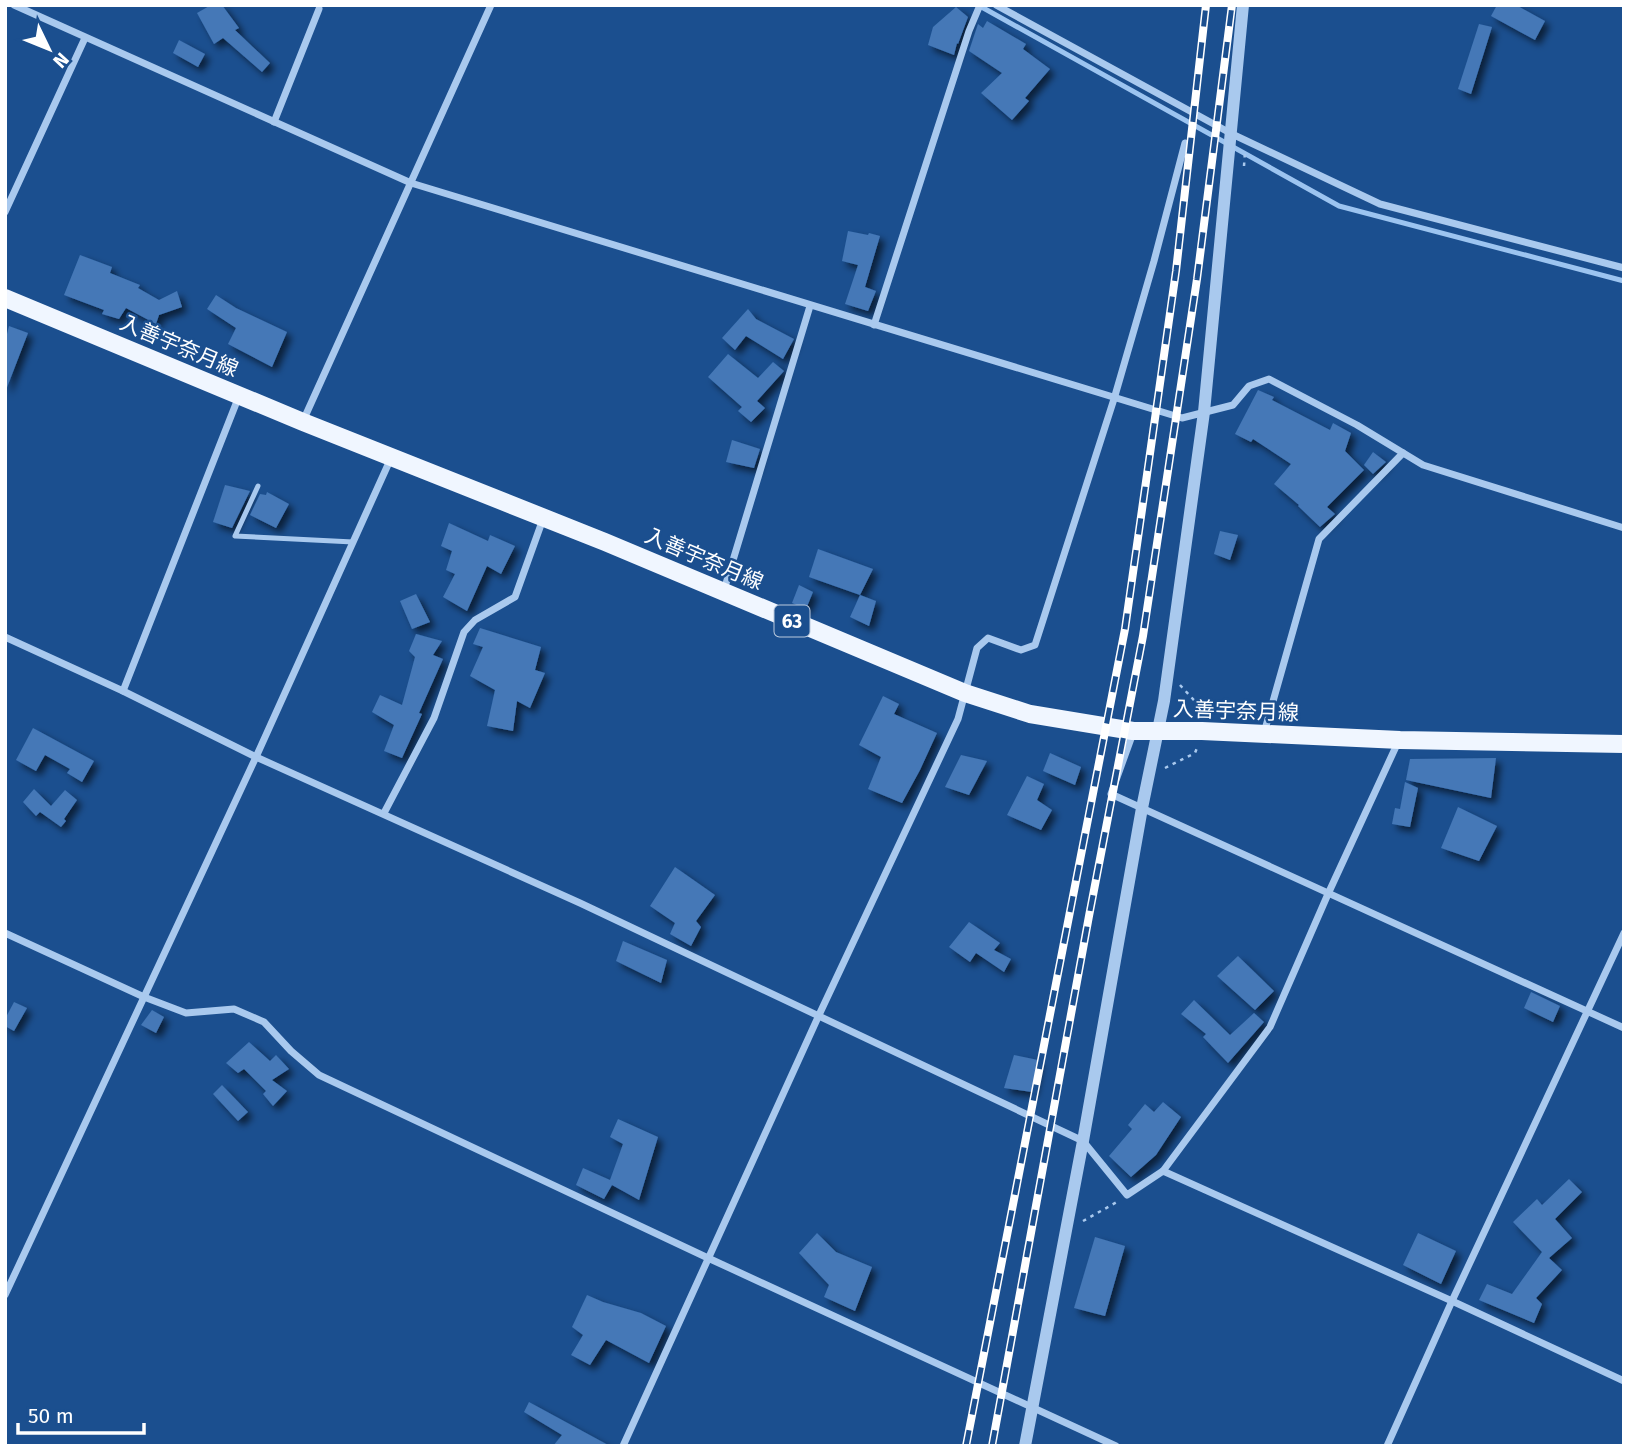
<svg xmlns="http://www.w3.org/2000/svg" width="1629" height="1451" font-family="'Fira Sans','Noto Sans JP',sans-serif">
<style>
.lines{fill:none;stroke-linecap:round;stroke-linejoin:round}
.stream{stroke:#9cc4f0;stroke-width:5}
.building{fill:#4478b7;filter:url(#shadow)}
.path{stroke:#a9c9ee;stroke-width:2.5;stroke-dasharray:3.5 5;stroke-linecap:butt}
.service{stroke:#a9c9ee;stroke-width:5}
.minor{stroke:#a9c9ee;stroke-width:7}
.tertiary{stroke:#a9c9ee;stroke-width:12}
.primary{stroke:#f0f6ff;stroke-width:18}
.rail-casing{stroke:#fff;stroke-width:8}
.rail{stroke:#1b4f8f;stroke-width:5;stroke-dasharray:16;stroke-linecap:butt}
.labels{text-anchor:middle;stroke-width:5;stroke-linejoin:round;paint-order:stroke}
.shield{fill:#1b4f8f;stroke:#bbcadd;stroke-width:2}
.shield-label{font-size:19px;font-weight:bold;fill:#fff}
.street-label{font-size:21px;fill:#fff;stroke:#1b4f8f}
</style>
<defs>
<filter id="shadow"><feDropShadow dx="5" dy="5" stdDeviation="3.5" flood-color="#0009"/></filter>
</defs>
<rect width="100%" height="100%" fill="#1b4f8f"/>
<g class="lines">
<polyline class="stream" points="978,5 1339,206 1624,281"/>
</g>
<g class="building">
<polygon points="211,5 222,5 239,28 235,30 270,63 262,72 223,38 214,44 197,13"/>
<polygon points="1497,5 1516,5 1545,21 1535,40 1491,16"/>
<polygon points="956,7 968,17 958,44 957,43 954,55 928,45 933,27"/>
<polygon points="987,21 1026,44 1023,49 1050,69 1025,98 1029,101 1012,120 981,93 1002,73 969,51 978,24 983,28"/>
<polygon points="1479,24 1492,27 1471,94 1458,89"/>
<polygon points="179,40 205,54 198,67 173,53"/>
<polygon points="848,231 868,235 869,233 880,236 865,287 876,291 868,311 845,304 858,265 842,261"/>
<polygon points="80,255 112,267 110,273 140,285 138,288 159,300 177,291 182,307 159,315 156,324 126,308 119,319 102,314 104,310 64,295"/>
<polygon points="216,295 236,308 287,332 272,367 228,344 236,328 207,309"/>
<polygon points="748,309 756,319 794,339 783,359 746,336 735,350 722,338"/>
<polygon points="9,326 28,333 6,390 5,342"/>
<polygon points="728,354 758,378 773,362 784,371 757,401 765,408 751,422 738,411 742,407 708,377"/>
<polygon points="1258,390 1274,397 1272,400 1330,430 1333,423 1351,433 1345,451 1364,470 1327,507 1335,514 1320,527 1298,506 1299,505 1274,484 1291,464 1253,439 1251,442 1235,434"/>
<polygon points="732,440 760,449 754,468 726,462"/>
<polygon points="1373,452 1386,462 1373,474 1364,465"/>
<polygon points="225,485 250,491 232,528 213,522"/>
<polygon points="267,492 289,504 276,528 250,515 260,494 266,495"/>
<polygon points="449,523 488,541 490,535 515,546 501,574 487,566 467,611 443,597 455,574 446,570 452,551 441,546"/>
<polygon points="1220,531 1238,535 1230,560 1214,554"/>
<polygon points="818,549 873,569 860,595 809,577"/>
<polygon points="799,585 813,592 806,609 792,603"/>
<polygon points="416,594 430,622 412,629 400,601"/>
<polygon points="860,595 876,601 869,626 850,617"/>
<polygon points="480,628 541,647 535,670 545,673 530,708 517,701 513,731 487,726 495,690 470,676 483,647 473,644"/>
<polygon points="416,634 442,641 433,655 443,659 419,713 422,714 402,758 384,751 394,725 372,712 380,695 402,705 415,657 409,651"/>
<polygon points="883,696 899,704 894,714 937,733 920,770 902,803 868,789 881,757 859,745"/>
<polygon points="33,728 94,761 82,782 67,773 70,769 45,755 36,771 16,760"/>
<polygon points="1050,753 1081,767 1075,785 1043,771"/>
<polygon points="961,755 987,761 969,795 945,787"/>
<polygon points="1496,758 1491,798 1406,780 1410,759"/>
<polygon points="1027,776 1044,784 1037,800 1052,810 1041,830 1007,815"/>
<polygon points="1405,782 1418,788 1410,827 1392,824 1395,808 1400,809"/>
<polygon points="34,789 51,806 65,790 77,800 64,819 66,821 61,827 40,812 36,816 23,802"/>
<polygon points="1458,807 1497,826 1479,861 1441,848"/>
<polygon points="675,867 715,895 696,921 701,927 691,946 670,934 675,923 650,906"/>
<polygon points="969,922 1000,943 994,950 1011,959 1004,972 976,953 970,962 949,947"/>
<polygon points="623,941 667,960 661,983 616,961"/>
<polygon points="1238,956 1274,991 1255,1010 1217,976"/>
<polygon points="1531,992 1560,1006 1553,1022 1524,1008"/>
<polygon points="1194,1000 1230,1035 1254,1013 1264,1022 1228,1063 1203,1037 1206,1034 1181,1014"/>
<polygon points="14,1002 27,1008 14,1031 5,1026 5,1019"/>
<polygon points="152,1010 164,1017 156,1033 141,1025"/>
<polygon points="249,1042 270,1061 276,1055 289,1069 272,1080 287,1091 273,1106 263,1094 266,1091 244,1069 238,1073 226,1063"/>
<polygon points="1014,1055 1038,1060 1032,1092 1004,1088"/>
<polygon points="222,1085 248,1112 238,1121 213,1094"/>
<polygon points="1163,1102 1181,1117 1156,1155 1131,1177 1109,1156 1132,1129 1128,1125 1145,1104 1154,1112"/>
<polygon points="618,1119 658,1137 639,1200 612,1185 604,1199 576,1185 583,1168 610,1180 623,1144 610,1137"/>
<polygon points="1569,1179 1582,1192 1555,1219 1572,1238 1549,1258 1562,1270 1536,1298 1542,1304 1534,1323 1479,1300 1487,1284 1512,1294 1542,1252 1513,1222 1537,1199 1542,1205"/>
<polygon points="817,1233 836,1252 872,1267 855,1311 824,1297 829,1285 799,1253"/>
<polygon points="1418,1233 1456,1251 1441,1284 1403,1265"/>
<polygon points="1095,1237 1125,1246 1105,1316 1074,1308"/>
<polygon points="587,1295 603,1302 641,1313 666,1326 649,1363 606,1340 590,1365 571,1355 583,1335 572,1327"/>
<polygon points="529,1402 610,1446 553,1446 562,1435 524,1412"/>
</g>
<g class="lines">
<g class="path">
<polyline points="1244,166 1245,152"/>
<polyline points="1180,685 1204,711 1204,714"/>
<polyline points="1165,768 1195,753 1197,748"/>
<polyline points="1083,1221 1117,1202"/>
</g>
<polyline class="service" points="258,486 235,536 353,542"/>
<g class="minor">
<polyline points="14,5 411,183 1182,418 1233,405 1249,386 1269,379 1357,425 1423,465 1624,528"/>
<polyline points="996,5 1232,134 1380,204 1624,268"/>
<polyline points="274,122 319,9"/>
<polyline points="5,212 85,38"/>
<polyline points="874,325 969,31 980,5"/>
<polyline points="303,421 491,5"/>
<polyline points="724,590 810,306"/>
<polyline points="5,637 123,691 256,757 580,903 1083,1141 1127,1195 1163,1171 1452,1301 1624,1381"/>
<polyline points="123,691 239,396"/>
<polyline points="1133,733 1111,794 1624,1028"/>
<polyline points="1264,733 1319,539 1403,453"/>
<polyline points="384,813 434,718 464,632 475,620 515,597 543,519"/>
<polyline points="5,933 144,997 186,1013 234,1009 264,1022 291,1051 319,1075 708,1258 1116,1446"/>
<polyline points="1163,1171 1270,1027 1328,894 1399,740"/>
<polyline points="5,1295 256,757 391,458"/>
<polyline points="623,1446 819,1015 958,719 977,648 988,638 1021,650 1035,645 1114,399 1154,261 1185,143"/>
<polyline points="1387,1446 1452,1301 1624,933"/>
</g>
<polyline class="tertiary" points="1025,1446 1083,1141 1142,808 1164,701 1204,412 1243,5"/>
<polyline class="primary" points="5,298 303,422 605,542 965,693 1030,714 1133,731 1202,731 1400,740 1624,744"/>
<g class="rail-casing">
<g id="rail">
<polyline points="966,1446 1125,629 1176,271 1206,5"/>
<polyline points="992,1446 1089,916 1143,636 1197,279 1232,5"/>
</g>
</g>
<use href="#rail" class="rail"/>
</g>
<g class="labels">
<rect class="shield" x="774.5" y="605.5" width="35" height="31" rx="5"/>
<g class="shield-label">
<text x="792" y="628">63</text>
</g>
<g class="street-label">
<text transform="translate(179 346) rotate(23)" y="7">入善宇奈月線</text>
<text transform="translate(704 559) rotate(23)" y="7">入善宇奈月線</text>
<text transform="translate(1236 711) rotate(2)" y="7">入善宇奈月線</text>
</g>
</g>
<rect width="1629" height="1451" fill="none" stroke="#ffffff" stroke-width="14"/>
<g transform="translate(49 49) rotate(133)" stroke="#1b4f8f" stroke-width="5" paint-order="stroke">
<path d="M0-5L12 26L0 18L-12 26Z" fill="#ffffff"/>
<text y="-10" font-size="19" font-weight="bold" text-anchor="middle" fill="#ffffff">N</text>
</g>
<path d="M18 1423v10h126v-10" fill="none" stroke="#ffffff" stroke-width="3.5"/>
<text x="28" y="1423" font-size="21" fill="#ffffff" stroke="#1b4f8f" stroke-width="5" paint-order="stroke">50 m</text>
</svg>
